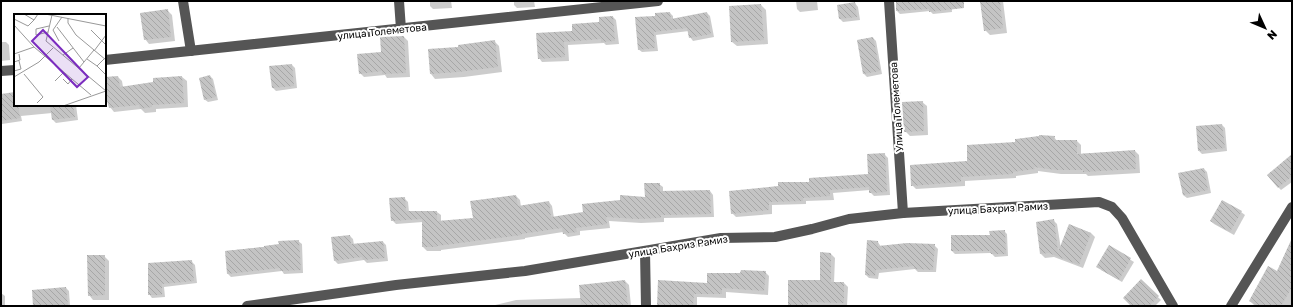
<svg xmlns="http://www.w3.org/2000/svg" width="1293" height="307" font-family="'Golos Text',sans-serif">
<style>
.shadow{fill:#0003}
.building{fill:url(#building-back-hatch)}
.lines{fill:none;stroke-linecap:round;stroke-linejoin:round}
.minor{stroke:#555;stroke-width:10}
.labels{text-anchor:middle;stroke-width:4;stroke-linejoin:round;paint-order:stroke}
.street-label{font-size:10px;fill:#000;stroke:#fff}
.inset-road{fill:none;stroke:#999;stroke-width:1}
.view{fill:#7b2cbf;fill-opacity:0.15;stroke:#7b2cbf;stroke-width:2}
.inset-edge{fill:none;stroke:#000;stroke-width:2}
</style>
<defs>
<pattern id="building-back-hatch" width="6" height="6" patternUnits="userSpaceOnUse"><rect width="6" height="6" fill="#c4c4c4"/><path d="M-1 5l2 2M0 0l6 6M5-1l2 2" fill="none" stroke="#a7a7a7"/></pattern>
</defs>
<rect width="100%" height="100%" fill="#fff"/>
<g class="shadow">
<polygon points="430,1 451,1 452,8 433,9 430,6"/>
<polygon points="514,1 534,1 535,7 517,8 514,5"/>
<polygon points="796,1 817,1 818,10 800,12 797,9"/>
<polygon points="896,1 951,1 952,12 933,14 930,11 900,14 897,11"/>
<polygon points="981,1 1003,1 1007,33 990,35 985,30"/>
<polygon points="855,3 858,7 860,20 843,22 840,19"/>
<polygon points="761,5 766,10 768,44 737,46 732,42"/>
<polygon points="168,11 172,15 175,41 149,44 145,39"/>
<polygon points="670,13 673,16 673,19 707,13 710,16 714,37 693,41 690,37 689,31 656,35 658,51 642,52 638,49"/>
<polygon points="613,17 616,20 619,44 606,45 604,43 568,45 569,61 542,62 539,58 574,32 600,23"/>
<polygon points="404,37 408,41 410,77 387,78 385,75 364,77 360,73 382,52"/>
<polygon points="873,38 876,41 882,74 867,77 864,74 858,41"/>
<polygon points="494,41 499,46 502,72 464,77 435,79 431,74 459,48"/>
<polygon points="1,42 6,42 9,45 10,60 1,61"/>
<polygon points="292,65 295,68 297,88 276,91 272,87"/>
<polygon points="210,76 213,79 218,100 208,102 204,99"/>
<polygon points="118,77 122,81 123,87 154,83 154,79 182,77 187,81 188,107 156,109 156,112 145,113 141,109 114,112 110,107 106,95 105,95 105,78"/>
<polygon points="15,93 15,105 76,105 78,120 56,123 53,120 52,113 21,116 22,121 2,124 1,122 1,95"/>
<polygon points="922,102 927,106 928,135 910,136 905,131"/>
<polygon points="1222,125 1225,128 1227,151 1202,154 1199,151"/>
<polygon points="1054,137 1057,141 1077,141 1081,145 1081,154 1135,151 1139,155 1140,173 1088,176 1086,174 1061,174 1038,171 1038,173 1016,176 1016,178 965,181 965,186 916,189 912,185 1016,143"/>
<polygon points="884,154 888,158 890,195 874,196 870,192 870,190 833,193 834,200 806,201 806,204 772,205 772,214 736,217 732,213 810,183 869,175"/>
<polygon points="1292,155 1292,182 1281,190 1278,187"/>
<polygon points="1204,169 1207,172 1211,193 1187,198 1183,195 1180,174"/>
<polygon points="659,184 663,187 663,192 710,191 713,195 714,217 664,218 664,222 641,223 609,221 610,228 580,231 580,235 568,237 563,232 525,238 525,239 441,250 441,251 427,251 423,247 423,222 396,224 392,220 404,198 408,202 409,212 437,212 441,215 441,222 474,219 516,196 520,200 521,207 549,202 552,206 554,218 584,213 646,198"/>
<polygon points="1241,212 1245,215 1234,235 1214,224 1211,221"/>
<polygon points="1053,220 1057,224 1061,249 1070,225 1091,233 1095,237 1083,268 1054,257 1045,258 1041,254"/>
<polygon points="1004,231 1007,234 1008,256 995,257 991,253 955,254 952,251"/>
<polygon points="350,236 353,239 354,245 383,242 386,245 388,261 367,263 364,260 338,264 335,261"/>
<polygon points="298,241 302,244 303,273 284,274 282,271 231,277 228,274 226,251 280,245"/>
<polygon points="868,241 878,242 881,247 934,245 938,249 936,272 918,272 915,269 879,273 878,279 869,278 866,275"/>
<polygon points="1292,244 1292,306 1257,306 1254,305 1250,301 1278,272"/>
<polygon points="1110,247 1134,262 1122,282 1101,270"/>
<polygon points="831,254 835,258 834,283 844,283 848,287 847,306 789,306 821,281"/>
<polygon points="104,256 109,261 109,300 93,300 89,295"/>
<polygon points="191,261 195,265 197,283 164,287 165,297 152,298 149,294 149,264"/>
<polygon points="765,272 769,276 768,295 726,292 726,298 697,297 697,306 658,306 741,274"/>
<polygon points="625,281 629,285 631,306 491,306 516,300 581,298"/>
<polygon points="1141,281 1161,300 1155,306 1132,306"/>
<polygon points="66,288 69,291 70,306 34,306"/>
<polygon points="1,293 5,296 5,306 1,306"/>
</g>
<g class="building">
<polygon points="896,1 964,1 964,8 929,12 929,9 896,11"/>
<polygon points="980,1 1000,1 1003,28 984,31"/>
<polygon points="855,2 857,17 839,19 837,5"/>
<polygon points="761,4 764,40 731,42 729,6"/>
<polygon points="168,9 171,37 144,40 140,13"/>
<polygon points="670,12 671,19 707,12 711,34 689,38 687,28 654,32 655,48 638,50 635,17 655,16 655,13"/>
<polygon points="613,16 615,41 601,42 601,39 564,42 565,57 538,59 536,33 572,31 572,24 599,22 599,17"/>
<polygon points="404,36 406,73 382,74 382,71 359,74 357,54 381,52 380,37"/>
<polygon points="873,37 880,71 863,74 857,40"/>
<polygon points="495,40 498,67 458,72 430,74 428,49 458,47 458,45"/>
<polygon points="292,64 294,86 272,88 269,66"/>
<polygon points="210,75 216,97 204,100 199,78"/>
<polygon points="118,76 120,87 153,82 153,78 182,76 184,103 152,105 152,107 140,109 139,105 109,108 105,94 105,77"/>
<polygon points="15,92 15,105 18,105 20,118 1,121 1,94"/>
<polygon points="923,101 924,131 904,132 902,102"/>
<polygon points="50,105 73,105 75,117 52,120"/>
<polygon points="1222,124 1225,148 1198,151 1196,126"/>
<polygon points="1039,135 1055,136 1054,140 1077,140 1077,154 1135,150 1136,169 1083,172 1083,170 1056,170 1034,167 1035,169 1013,172 1013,174 961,177 961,182 911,186 910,165 967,161 967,145 1015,142 1015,139 1039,136"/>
<polygon points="885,153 887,192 869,193 869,187 830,190 830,196 803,198 803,201 769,202 769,210 731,214 729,191 778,186 778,182 809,182 809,178 868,174 867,154"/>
<polygon points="1292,154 1292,176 1278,188 1267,175"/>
<polygon points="1204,168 1208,190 1183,195 1178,173"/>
<polygon points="644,183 660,183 660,191 710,190 711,214 661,215 661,218 637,219 606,217 607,224 576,228 577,232 563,234 562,228 521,234 522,235 437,246 437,247 422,247 422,219 391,221 389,198 405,197 406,211 437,211 437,221 473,218 470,201 516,195 518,206 549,201 551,217 583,212 582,204 620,200 620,195 645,197"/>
<polygon points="1222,200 1242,211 1230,232 1210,221"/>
<polygon points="1054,219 1058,252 1069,224 1091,233 1079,265 1049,253 1040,254 1036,222"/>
<polygon points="1005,230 1006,254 991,254 990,251 951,251 951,235 990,235 989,231"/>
<polygon points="350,235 351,244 383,241 385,258 363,260 362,257 334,261 331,237"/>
<polygon points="1292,238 1292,287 1281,306 1258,306 1249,301 1268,266 1277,271"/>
<polygon points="299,240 301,270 280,271 280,268 227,274 225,251 264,247 264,246 279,244 278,241"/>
<polygon points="867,240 878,241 878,246 907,243 935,244 933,270 914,269 914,266 876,270 875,276 865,275"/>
<polygon points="1109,245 1131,258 1119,280 1096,267"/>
<polygon points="820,252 831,253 831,282 844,282 844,303 808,302 808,306 788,306 788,280 820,280"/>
<polygon points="87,255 105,255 105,295 88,296"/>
<polygon points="192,260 194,281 162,284 162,295 148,295 148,263"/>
<polygon points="741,270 766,271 764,291 722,288 722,294 694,294 693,306 657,306 658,280 707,283 707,273 740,273"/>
<polygon points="1141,279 1159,296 1149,306 1131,306 1123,298"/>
<polygon points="625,280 628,306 581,306 579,285"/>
<polygon points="66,287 68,306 33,306 32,290"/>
</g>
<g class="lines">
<g class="minor">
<polyline points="183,1 191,51"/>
<polyline points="399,1 401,29"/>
<polyline points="889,1 903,213"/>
<polyline points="105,60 658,1"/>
<polyline points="1,71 15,70"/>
<polyline points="645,251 646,306"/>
<polyline points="247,306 396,285 525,271 721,238 775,237 812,229 849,219 903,213 1099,202 1112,207 1122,218 1173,306"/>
<polyline points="1231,306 1292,207"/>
</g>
</g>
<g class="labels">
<g class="street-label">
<text transform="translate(382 31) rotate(-6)" y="4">улица Толеметова</text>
<text transform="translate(896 107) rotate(-94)" y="4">Улица Толеметова</text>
<text transform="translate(998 208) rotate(-3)" y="4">улица Бахриз Рамиз</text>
<text transform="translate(678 246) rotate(-9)" y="4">улица Бахриз Рамиз</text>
</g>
</g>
<g transform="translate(14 14)">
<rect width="92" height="92" fill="#fff"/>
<path class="inset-road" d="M10,0l10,6 4,-6M31,0l61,12M38,1l-6,26 60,50M54,4v5l8,12 30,25M0,5l14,7 6,-6M0,11l20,22 57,48M43,13l27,35M77,16l15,15M34,18l-12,3v-6l13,-3M45,27l-6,-11 9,-13M80,37l12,-16M0,40l20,-7M49,41l10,-7M73,45l10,7 9,-9M0,48l6,-2 -1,-6M83,52l9,9M65,54l15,-18M0,57l7,-2 -2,-8M10,60l19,23 -6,6M0,63l25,-15 14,-14M49,65l5,5 4,-5M41,67l9,-9M49,92l43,-15"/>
<path class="view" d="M29,16l45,47 -11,10 -45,-46z"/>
<rect width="92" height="92" class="inset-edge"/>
</g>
<rect width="1293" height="307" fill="none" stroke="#000000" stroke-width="4"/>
<g transform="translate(1265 28) rotate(134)" stroke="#ffffff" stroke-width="3" paint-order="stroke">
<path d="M0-3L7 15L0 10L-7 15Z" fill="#000000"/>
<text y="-6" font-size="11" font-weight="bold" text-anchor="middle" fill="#000000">N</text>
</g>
</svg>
